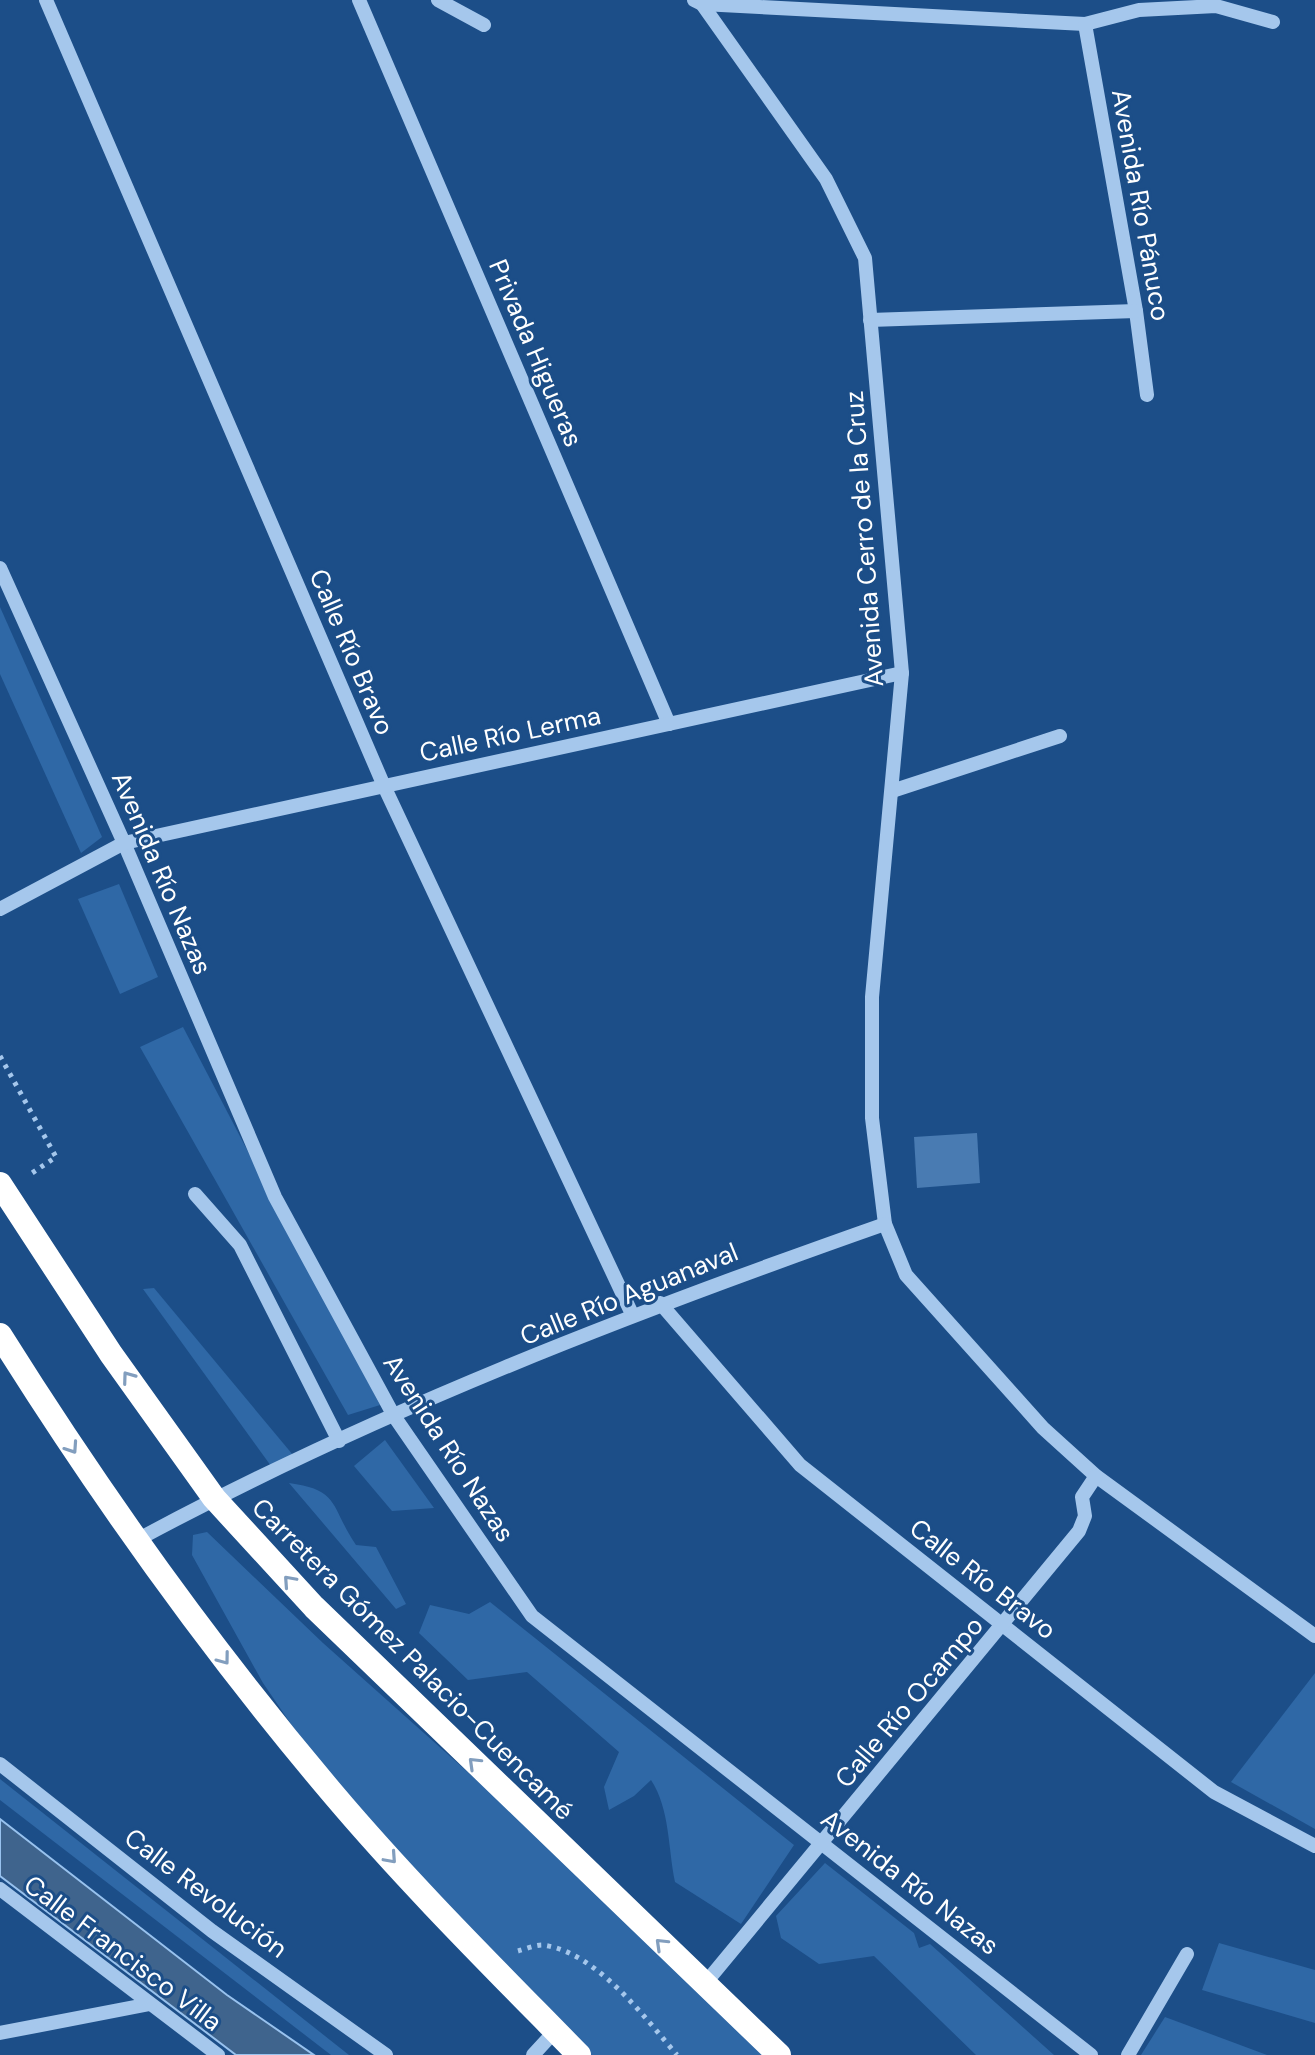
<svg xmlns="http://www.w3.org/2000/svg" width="1315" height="2055" font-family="'DM Sans',sans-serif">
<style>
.green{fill:#2f68a6}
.water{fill:#3f648d;stroke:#98c2ee;stroke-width:2}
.building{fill:#497bb2}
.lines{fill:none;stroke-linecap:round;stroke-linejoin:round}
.path{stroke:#a5c7ec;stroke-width:5;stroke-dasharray:4 6;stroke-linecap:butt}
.minor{stroke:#a5c7ec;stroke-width:14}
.highway{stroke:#fff;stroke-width:24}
.oneway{stroke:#829ebe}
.labels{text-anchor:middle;stroke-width:6;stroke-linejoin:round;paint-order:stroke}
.street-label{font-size:26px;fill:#fff;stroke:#1c4e88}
</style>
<rect width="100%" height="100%" fill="#1c4e88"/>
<g class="green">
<polygon points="0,607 102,837 81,853 0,674"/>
<polygon points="119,884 158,977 120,994 78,899"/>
<polygon points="183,1027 380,1405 348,1415 140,1047"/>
<polygon points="154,1288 293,1455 271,1466 143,1289"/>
<polygon points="385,1440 434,1508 392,1511 354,1466"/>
<path d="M289,1483c52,7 41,24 67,62l20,2 30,57 -10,5z"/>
<polygon points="207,1532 323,1643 785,2055 565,2055 357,1821 263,1683 192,1555 193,1535"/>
<path d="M490,1602l304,243 -53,79 -66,-42c-7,-34 -5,-73 -24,-102l-17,16 -25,14 -5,-23 15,-35 -92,-80 -59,8 -49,-47 11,-28 39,9z"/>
<polygon points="1315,1673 1315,1829 1231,1782"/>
<polygon points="0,1779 349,2055 331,2055 0,1800"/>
<polygon points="825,1863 914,1933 919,1948 930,1944 1054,2055 976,2055 874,1956 819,1964 781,1938 776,1916"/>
<polygon points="1219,1943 1315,1970 1315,2023 1202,1990"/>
<polygon points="1165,2017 1267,2055 1141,2055"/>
</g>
<polygon class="water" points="0,1819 227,1995 314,2055 236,2055 0,1876"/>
<polygon class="building" points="977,1133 980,1183 917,1188 914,1137"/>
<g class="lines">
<g class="path">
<polyline points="0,1056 56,1157 29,1175"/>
<path d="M518,1951c7,-2 17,-6 24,-6 54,6 103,73 135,110"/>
</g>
<g class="minor">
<polyline points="46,0 384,786 632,1314"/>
<polyline points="359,0 669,724"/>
<polyline points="438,0 484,25"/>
<polyline points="694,0 702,4 826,179 865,258 902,673 872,997 872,1118 885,1224 906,1275 1043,1428 1096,1476 1315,1636"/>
<polyline points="702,4 1085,24 1139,10 1216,6 1273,22"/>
<polyline points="1085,24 1136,311 1147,395"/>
<polyline points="870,320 1136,311"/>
<polyline points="0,568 124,843 275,1197 394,1416 532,1616 1091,2055"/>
<polyline points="892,791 1060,736"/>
<polyline points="0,909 124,843 902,673"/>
<polyline points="195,1194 240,1245 339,1441"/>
<polyline points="660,1303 800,1465 1214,1792 1315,1846"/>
<path d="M135,1541c239,-129 494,-227 750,-317"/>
<polyline points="0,1764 212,1931 386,2055"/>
<polyline points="0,1889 218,2055"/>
<polyline points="703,1986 1079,1531 1085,1516 1082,1497 1096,1476"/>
<polyline points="0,2033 150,2004"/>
<polyline points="533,2055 555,2031"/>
<polyline points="1128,2055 1187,1954"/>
</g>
<g class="highway">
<polyline points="0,1184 111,1354 214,1498 314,1607 779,2055"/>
<path d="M0,1335c101,161 211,315 334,460 77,91 162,175 245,260"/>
</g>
</g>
<defs><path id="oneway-chevron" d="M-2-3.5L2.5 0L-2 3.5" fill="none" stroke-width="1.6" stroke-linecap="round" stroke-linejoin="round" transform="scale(2)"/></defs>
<g class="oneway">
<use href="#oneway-chevron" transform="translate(128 1377) rotate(-126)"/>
<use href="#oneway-chevron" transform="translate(72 1448) rotate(56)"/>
<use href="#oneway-chevron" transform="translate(289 1581) rotate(-132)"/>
<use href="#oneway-chevron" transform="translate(224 1659) rotate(53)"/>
<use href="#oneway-chevron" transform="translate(474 1763) rotate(-136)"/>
<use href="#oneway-chevron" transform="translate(391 1858) rotate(48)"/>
<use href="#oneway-chevron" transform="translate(661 1944) rotate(-136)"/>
</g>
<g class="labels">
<g class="street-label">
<text transform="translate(1141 205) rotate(80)" y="9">Avenida Río Pánuco</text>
<text transform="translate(536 353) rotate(67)" y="9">Privada Higueras</text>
<text transform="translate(864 539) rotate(-94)" y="9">Avenida Cerro de la Cruz</text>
<text transform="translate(352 652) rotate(67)" y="9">Calle Río Bravo</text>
<text transform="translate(510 734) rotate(-12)" y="9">Calle Río Lerma</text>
<text transform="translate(162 873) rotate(67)" y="9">Avenida Río Nazas</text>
<text transform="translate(629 1294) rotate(-22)" y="9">Calle Río Aguanaval</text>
<text transform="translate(449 1448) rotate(57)" y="9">Avenida Río Nazas</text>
<text transform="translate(983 1579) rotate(38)" y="9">Calle Río Bravo</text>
<text transform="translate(413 1659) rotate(45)" y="9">Carretera Gómez Palacio-Cuencamé</text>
<text transform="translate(909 1702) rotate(-50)" y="9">Calle Río Ocampo</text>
<text transform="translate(910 1882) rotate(38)" y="9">Avenida Río Nazas</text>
<text transform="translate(206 1893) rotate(37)" y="9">Calle Revolución</text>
<text transform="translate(123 1953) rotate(37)" y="9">Calle Francisco Villa</text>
</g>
</g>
</svg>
